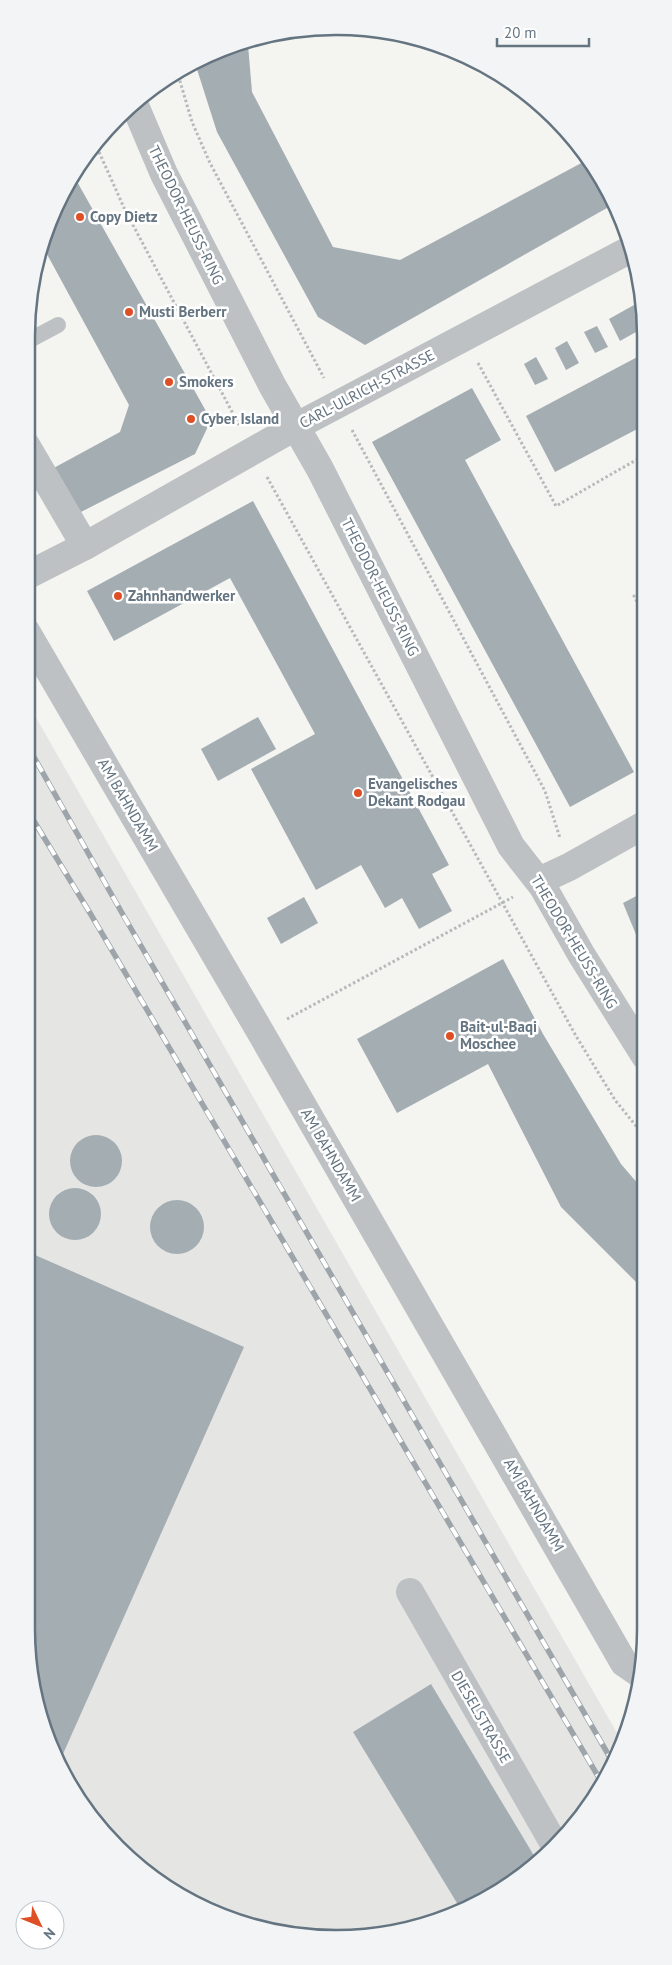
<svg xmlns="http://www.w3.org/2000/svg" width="672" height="1965" font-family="'PT Sans',sans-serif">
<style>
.built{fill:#e5e6e4}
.building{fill:#a4adb2}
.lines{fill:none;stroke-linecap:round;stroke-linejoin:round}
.path{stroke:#b7babc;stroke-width:3;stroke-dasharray:2.5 2.5;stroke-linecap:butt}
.service{stroke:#bdc1c4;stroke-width:16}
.minor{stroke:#bdc1c4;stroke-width:28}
.rail-casing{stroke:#9ea5aa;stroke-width:5.5}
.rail{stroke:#fff;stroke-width:4;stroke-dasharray:11;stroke-linecap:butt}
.poi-dot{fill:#df4f26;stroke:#fff;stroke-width:2}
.labels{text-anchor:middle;stroke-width:5;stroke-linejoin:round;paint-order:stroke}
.street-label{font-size:15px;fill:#647481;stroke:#fff}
.poi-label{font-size:15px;font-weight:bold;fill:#647481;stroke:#fff;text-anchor:start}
.rim{fill:none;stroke:#647481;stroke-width:2.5}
</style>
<rect width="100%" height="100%" fill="#f4f4f0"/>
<polygon class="built" points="26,700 621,1740 593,1801 508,1886 416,1928 296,1936 199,1907 103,1833 50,1747 26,1629"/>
<g class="building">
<polygon points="248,45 252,92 333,247 400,260 587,160 614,204 365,345 318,317 217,132 195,63"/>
<polygon points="75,178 211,420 195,454 75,515 50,470 120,432 129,405 42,245"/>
<polygon points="634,305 643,323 643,328 620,341 609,319"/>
<polygon points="597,326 608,347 595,353 584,332"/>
<polygon points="567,341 579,363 566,370 555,348"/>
<polygon points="643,354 643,426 555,472 526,416"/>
<polygon points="536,357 548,379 535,385 524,364"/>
<polygon points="472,388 501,440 465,460 634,772 570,807 372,442"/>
<polygon points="253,501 449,865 432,874 452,911 419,929 402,898 385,908 361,865 316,890 251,769 315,734 230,578 114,641 87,591"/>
<polygon points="258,717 276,749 218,781 201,749"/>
<polygon points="644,892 644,954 623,903"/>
<polygon points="304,897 318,923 281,944 267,918"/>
<polygon points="503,959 543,1034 621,1164 645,1192 645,1291 561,1207 488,1064 397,1113 357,1039"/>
<circle cx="96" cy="1161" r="26"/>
<circle cx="75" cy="1214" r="26"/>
<circle cx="177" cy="1227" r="27"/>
<polygon points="26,1251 244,1347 59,1763 50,1747 26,1629"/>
<polygon points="431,1684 536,1859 508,1886 460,1908 353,1732"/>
</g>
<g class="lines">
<g class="path">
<polyline points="177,71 192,122 210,163 324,378"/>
<polyline points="95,143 125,210 239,425"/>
<polyline points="478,363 556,506 643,456"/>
<polyline points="352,430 545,791 560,838"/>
<polyline points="267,477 576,1036 615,1100 645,1137"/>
<polyline points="644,591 634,596 644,616"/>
<polyline points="287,1019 513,897"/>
</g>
<polyline class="service" points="26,342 58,325"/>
<g class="minor">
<polyline points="136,108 164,174 272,385 320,469 511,846 543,887 581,954 645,1056"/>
<polyline points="26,445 85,546"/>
<polyline points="26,576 85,546 295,427 631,249"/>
<polyline points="26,631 261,1033 624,1663 640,1674"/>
<polyline points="539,881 569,867 644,825"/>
<polyline points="410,1592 553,1842"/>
</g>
<g class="rail-casing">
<g id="rail">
<polyline points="26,743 122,913 612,1761"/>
<polyline points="26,808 90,913 602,1783"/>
</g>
</g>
<use href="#rail" class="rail"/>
</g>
<g class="poi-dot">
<circle cx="80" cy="217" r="5"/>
<circle cx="129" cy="312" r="5"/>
<circle cx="169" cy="382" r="5"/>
<circle cx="191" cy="419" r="5"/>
<circle cx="118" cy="596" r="5"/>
<circle cx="358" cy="793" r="5"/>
<circle cx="450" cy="1036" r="5"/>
</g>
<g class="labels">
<g class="street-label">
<text transform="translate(186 215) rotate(64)" y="5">THEODOR-HEUSS-RING</text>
<text transform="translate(367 389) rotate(-28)" y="5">CARL-ULRICH-STRASSE</text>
<text transform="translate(380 587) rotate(63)" y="5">THEODOR-HEUSS-RING</text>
<text transform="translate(128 805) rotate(60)" y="5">AM BAHNDAMM</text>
<text transform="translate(574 942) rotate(59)" y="5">THEODOR-HEUSS-RING</text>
<text transform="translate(331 1155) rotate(60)" y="5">AM BAHNDAMM</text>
<text transform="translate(534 1505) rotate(60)" y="5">AM BAHNDAMM</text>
<text transform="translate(481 1717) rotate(60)" y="5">DIESELSTRASSE</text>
</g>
<g class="poi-label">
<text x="90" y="222">Copy Dietz</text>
<text x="139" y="317">Musti Berberr</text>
<text x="179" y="387">Smokers</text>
<text x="201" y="424">Cyber Island</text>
<text x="128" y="601">Zahnhandwerker</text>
<text x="368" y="789">Evangelisches<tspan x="368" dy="17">Dekant Rodgau</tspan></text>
<text x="460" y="1032">Bait-ul-Baqi<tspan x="460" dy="17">Moschee</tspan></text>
</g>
</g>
<path d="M0 0H672V1965H0ZM336 35H336A301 301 0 0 1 637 336V1629A301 301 0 0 1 336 1930H336A301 301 0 0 1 35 1629V336A301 301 0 0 1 336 35Z" fill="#f3f4f5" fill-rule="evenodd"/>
<path class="rim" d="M336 35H336A301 301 0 0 1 637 336V1629A301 301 0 0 1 336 1930H336A301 301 0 0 1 35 1629V336A301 301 0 0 1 336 35Z"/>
<g transform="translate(40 1925) rotate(133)"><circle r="24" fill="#ffffff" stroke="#c1c7cd"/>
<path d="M0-4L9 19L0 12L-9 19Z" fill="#df4f26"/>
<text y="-8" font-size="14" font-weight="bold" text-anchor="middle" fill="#647481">N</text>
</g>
<path d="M497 38v8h92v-8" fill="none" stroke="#647481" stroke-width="2.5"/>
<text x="504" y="38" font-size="15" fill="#647481" stroke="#ffffff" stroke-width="4" paint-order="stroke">20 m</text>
</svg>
